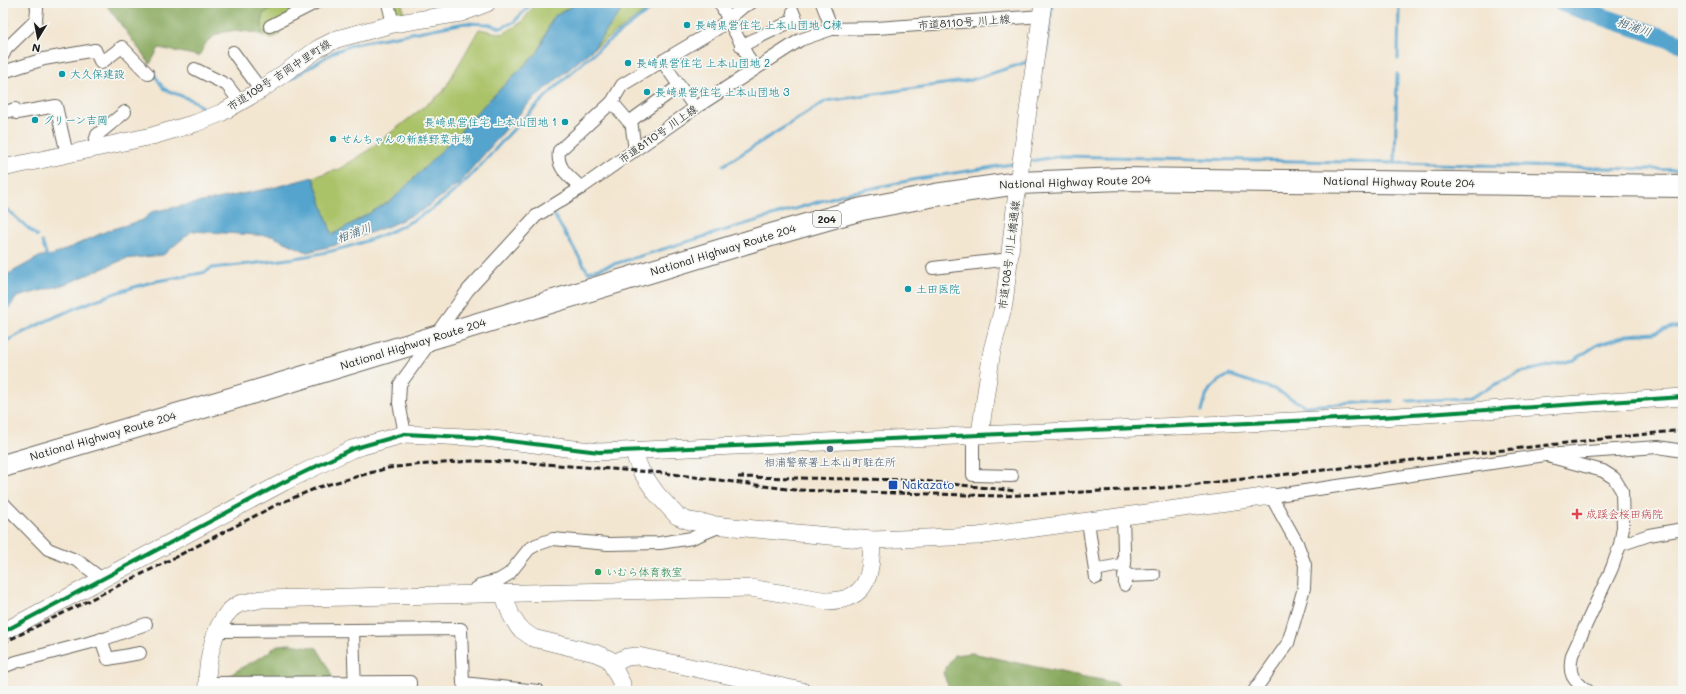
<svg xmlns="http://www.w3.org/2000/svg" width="1686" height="694" font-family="Mali,'Klee One',sans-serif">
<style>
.green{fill:#aac267;stroke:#636f42}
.forest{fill:#87a85c;stroke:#52623c}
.water{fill:#54a4ce;stroke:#386075}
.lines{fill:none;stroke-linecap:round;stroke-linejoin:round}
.stream{stroke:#54a4ce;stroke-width:3}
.river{stroke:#54a4ce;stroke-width:18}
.street-casing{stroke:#67635b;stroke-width:14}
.secondary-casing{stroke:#67635b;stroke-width:18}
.highway-casing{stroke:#67635b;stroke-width:24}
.street{stroke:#fff;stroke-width:12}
.secondary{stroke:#fff;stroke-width:17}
.highway{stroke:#fff;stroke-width:22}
.rail{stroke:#1c1c1c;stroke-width:3;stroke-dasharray:6 3;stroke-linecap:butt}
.cycleway-casing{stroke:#f6f6f2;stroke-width:6}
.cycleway{stroke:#00873e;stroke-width:4}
.culture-dot{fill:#0f9aa8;stroke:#f6f6f2;stroke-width:1.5}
.service-dot{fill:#5c6f8a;stroke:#f6f6f2;stroke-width:1.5}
.transit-dot{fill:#1a4fb4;stroke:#f6f6f2;stroke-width:1.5}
.health-dot{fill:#e0444e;stroke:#f6f6f2;stroke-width:1.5}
.leisure-dot{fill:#2e9e5b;stroke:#f6f6f2;stroke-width:1.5}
.labels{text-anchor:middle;stroke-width:3.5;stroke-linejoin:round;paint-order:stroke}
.shield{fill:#f6f6f2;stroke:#5d5d5c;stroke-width:1}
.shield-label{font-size:10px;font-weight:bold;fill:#1c1c1c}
.street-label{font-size:11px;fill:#1c1c1c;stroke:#f6f6f2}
.culture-label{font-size:11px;fill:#0d838f;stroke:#f6f6f2;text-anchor:start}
.service-label{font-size:11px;fill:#4e5e75;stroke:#f6f6f2}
.transit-label{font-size:11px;fill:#164399;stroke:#f6f6f2;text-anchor:start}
.health-label{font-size:11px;fill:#be3a42;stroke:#f6f6f2;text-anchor:start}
.leisure-label{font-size:11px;fill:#27864d;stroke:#f6f6f2;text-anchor:start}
.water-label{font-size:12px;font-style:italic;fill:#35596c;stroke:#f6f6f2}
</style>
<rect width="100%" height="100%" fill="#f6f6f2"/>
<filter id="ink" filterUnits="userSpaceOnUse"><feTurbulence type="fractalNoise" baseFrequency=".025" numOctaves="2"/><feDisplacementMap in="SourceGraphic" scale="8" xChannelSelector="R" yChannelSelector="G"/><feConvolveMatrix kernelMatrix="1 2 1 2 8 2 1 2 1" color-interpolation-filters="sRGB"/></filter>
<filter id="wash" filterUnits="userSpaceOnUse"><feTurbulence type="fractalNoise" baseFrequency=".012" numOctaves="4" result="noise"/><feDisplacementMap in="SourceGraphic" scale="16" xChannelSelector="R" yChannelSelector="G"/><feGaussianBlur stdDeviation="0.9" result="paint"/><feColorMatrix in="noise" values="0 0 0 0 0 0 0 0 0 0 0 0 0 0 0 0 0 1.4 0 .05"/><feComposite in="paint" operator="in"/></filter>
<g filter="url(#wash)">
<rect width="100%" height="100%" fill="#f3e6d1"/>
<g class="green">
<polygon points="278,3 307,3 277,29 280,34 271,39 262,35 262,15"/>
<polygon points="393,3 402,3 404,14 395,16"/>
<polygon points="536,3 577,3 553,17 538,52 484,105 461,131 392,200 332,235 313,177 339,169 366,152 443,92 479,29 503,34 522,22"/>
<polygon points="627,3 657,3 593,49"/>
<polygon points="3,4 9,25 3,27"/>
</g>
<g class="forest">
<path d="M105,3h173l-16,12v20c-16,-5 -39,-8 -53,5 -4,3 -7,11 -10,16l-40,-8 -9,16z"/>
<path d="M290,644l27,4c7,12 18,28 17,43h-128l35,-23 22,-12 15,-11z"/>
<path d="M972,653c49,11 97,21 145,30l3,8h-170l-7,-18 11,-18z"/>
</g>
<polygon class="water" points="577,3 627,3 593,49 529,103 458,184 423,210 389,226 336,245 307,252 272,236 192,231 163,255 125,259 66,284 17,297 3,316 3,277 41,256 51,256 109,230 143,220 151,212 272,188 313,177 332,235 392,200 461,131 484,105 538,52 553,17"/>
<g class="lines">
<g class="stream">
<polyline points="1046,56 1052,3"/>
<polyline points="1398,59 1399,3"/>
<polyline points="152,71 164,89 194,101 205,110"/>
<polyline points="291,79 334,52 354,44 465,23 487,24 501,28 514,22 532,3"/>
<polyline points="1031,161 1060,156 1395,163 1397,74"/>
<polyline points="1395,163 1683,170"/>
<polyline points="724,165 826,101 971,80 1027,62"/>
<polyline points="3,206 37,236"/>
<polyline points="551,210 588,272 844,194 917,179 1012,164"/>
<polyline points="42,242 48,259"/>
<path d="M3,343c47,-26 97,-47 149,-61 18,-4 37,-6 54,-10l5,-4c77,-8 153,-14 219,-58 31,-20 55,-50 80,-77 37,-39 75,-76 119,-107 10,-8 21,-17 32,-23"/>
<polyline points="1407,401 1469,398 1518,373 1574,360 1597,345 1627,335 1654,333 1672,327 1683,327"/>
<path d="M1202,411c5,-21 7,-25 27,-36l45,14 31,17 87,-5"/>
</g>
<polyline class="river" points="1562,3 1683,44"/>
</g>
</g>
<g filter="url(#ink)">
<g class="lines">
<g class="street-casing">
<g id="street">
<polyline points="388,3 393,24"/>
<polyline points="720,3 754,69"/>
<polyline points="822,3 832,29"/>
<polyline points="270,26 315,3"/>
<polyline points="741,46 796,19 793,12"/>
<polyline points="233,52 261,90"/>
<polyline points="3,55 6,49 36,20 37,9 36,3"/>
<polyline points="662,61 695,108"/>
<polyline points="195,69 227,85 240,102"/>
<polyline points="3,72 44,59 95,50 101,63 122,47 148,74"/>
<polyline points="612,102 629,122 679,86"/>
<polyline points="3,113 15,109 17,113 56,106 67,154"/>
<polyline points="631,120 635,151"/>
<polyline points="93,148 97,135 125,112"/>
<path d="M581,188c-11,-12 -25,-19 -22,-37l53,-49 10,-17 96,-57 26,-22 7,-3"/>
<polyline points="933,268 1010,259"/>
<polyline points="405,434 399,403 400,384 468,290 536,216 581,188 695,108 800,40 832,29 877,28 1042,16"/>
<polyline points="973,434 973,475 1012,476"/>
<path d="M1551,457l52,14 11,7 8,13 1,36 -3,18 -8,23 -40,87c-4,19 0,25 16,36"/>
<polyline points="3,503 48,549 78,561 102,579"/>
<polyline points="1123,516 1125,585"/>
<polyline points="1088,521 1096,578"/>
<polyline points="1620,545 1649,535 1683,529"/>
<polyline points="1095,570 1125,564"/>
<polyline points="1124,576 1154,575"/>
<polyline points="470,593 483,584 499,580 509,574 529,549 536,545 553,539 608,544 660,543 692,538 721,526"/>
<polyline points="353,630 461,629 463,683 538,691"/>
<polyline points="217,631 353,630 355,691"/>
<polyline points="101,639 108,659 140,653"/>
<polyline points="3,667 16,662 107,638 146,624"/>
<polyline points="206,683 410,682 410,691"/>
<polyline points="1254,691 1288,643 1304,588 1305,565 1297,543 1271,496 1545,455 1658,447 1683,451"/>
</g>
</g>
<g class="secondary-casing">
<g id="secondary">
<polyline points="3,168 152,136 196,123 221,113 261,90 319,48 337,39 393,24 461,13 487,3"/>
<polyline points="980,434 992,350 1004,304 1018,183 1043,3"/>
<polyline points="633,451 641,471 656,493 677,516 689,521 723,526 872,540 978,536 1271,496"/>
<polyline points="503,593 511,615 519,628 533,638 595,653 609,659 622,684 621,691"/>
<polyline points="3,632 284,482 352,449 405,434 485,438 599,452 1382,417 1683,397"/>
<polyline points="612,664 627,657 638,656 802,691"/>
<path d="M207,691c-1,-26 6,-74 32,-87 7,-2 15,-3 22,-5l490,-11 77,13c41,-1 43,-27 44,-61"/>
</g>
</g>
<g class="highway-casing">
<polyline id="highway" points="3,466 271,387 771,235 862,209 935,195 1018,183 1121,179 1683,186"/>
</g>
<use href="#street" class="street"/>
<use href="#secondary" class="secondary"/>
<use href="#highway" class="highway"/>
<g class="rail">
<polyline points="738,477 915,480 1016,491"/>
<polyline points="3,643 164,563 276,505 319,487 388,468 414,465 473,461 517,462 664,473 795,490 1000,496 1163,488 1683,430"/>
</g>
<g class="cycleway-casing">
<polyline id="cycleway" points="3,632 284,482 352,449 405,434 485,438 599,452 1382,417 1683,397"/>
</g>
<use href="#cycleway" class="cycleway"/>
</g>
</g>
<g class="culture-dot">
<circle cx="687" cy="25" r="4"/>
<circle cx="628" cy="63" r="4"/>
<circle cx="62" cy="74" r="4"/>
<circle cx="647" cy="92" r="4"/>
<circle cx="35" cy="120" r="4"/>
<circle cx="565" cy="122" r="4"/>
<circle cx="333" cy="139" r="4"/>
<circle cx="908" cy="289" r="4"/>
</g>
<circle class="service-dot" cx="830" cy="449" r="4"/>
<rect class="transit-dot" x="888" y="480" width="10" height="10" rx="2"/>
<path class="health-dot" d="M1575 508h4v4h4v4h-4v4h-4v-4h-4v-4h4z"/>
<circle class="leisure-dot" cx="598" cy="572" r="4"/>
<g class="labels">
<rect class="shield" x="813" y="211" width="28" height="16" rx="3"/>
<g class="shield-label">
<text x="827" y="223">204</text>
</g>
<g class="street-label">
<text transform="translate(964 22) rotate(-4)" y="4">市道8110号 川上線</text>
<text transform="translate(279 75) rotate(-33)" y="4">市道109号 吉岡中里町線</text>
<text transform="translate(658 134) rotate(-35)" y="4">市道8110号 川上線</text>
<text transform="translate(1075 182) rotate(-2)" y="4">National Highway Route 204</text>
<text transform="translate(1399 182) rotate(1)" y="4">National Highway Route 204</text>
<text transform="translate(723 250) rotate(-17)" y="4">National Highway Route 204</text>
<text transform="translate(1009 255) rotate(-83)" y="4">市道108号 川上橋通線</text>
<text transform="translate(413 344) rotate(-17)" y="4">National Highway Route 204</text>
<text transform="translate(103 436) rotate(-16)" y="4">National Highway Route 204</text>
</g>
<g class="culture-label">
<text x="695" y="29">長崎県営住宅 上本山団地 C棟</text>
<text x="636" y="67">長崎県営住宅 上本山団地 2</text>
<text x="70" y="78">大久保建設</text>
<text x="655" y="96">長崎県営住宅 上本山団地 3</text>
<text x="43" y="124">グリーン吉岡</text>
<text x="557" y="126" text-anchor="end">長崎県営住宅 上本山団地 1</text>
<text x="341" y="143">せんちゃんの新鮮野菜市場</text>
<text x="916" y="293">土田医院</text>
</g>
<g class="service-label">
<text x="830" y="466">相浦警察署上本山町駐在所</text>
</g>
<g class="transit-label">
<text x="902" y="489">Nakazato</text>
</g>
<g class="health-label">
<text x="1586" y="518">成蹊会桜田病院</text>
</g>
<g class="leisure-label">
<text x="606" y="576">いむら体育教室</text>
</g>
<g class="water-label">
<text transform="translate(1634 27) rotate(19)" y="4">相浦川</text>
<text transform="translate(354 233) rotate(-20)" y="4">相浦川</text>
</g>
</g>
<rect width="1686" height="694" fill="none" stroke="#f6f6f2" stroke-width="16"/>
<g transform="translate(38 38) rotate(190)" stroke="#f6f6f2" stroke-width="3" paint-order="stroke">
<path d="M0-3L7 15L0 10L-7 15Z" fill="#1c1c1c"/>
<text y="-6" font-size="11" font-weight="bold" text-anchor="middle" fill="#1c1c1c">N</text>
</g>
</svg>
